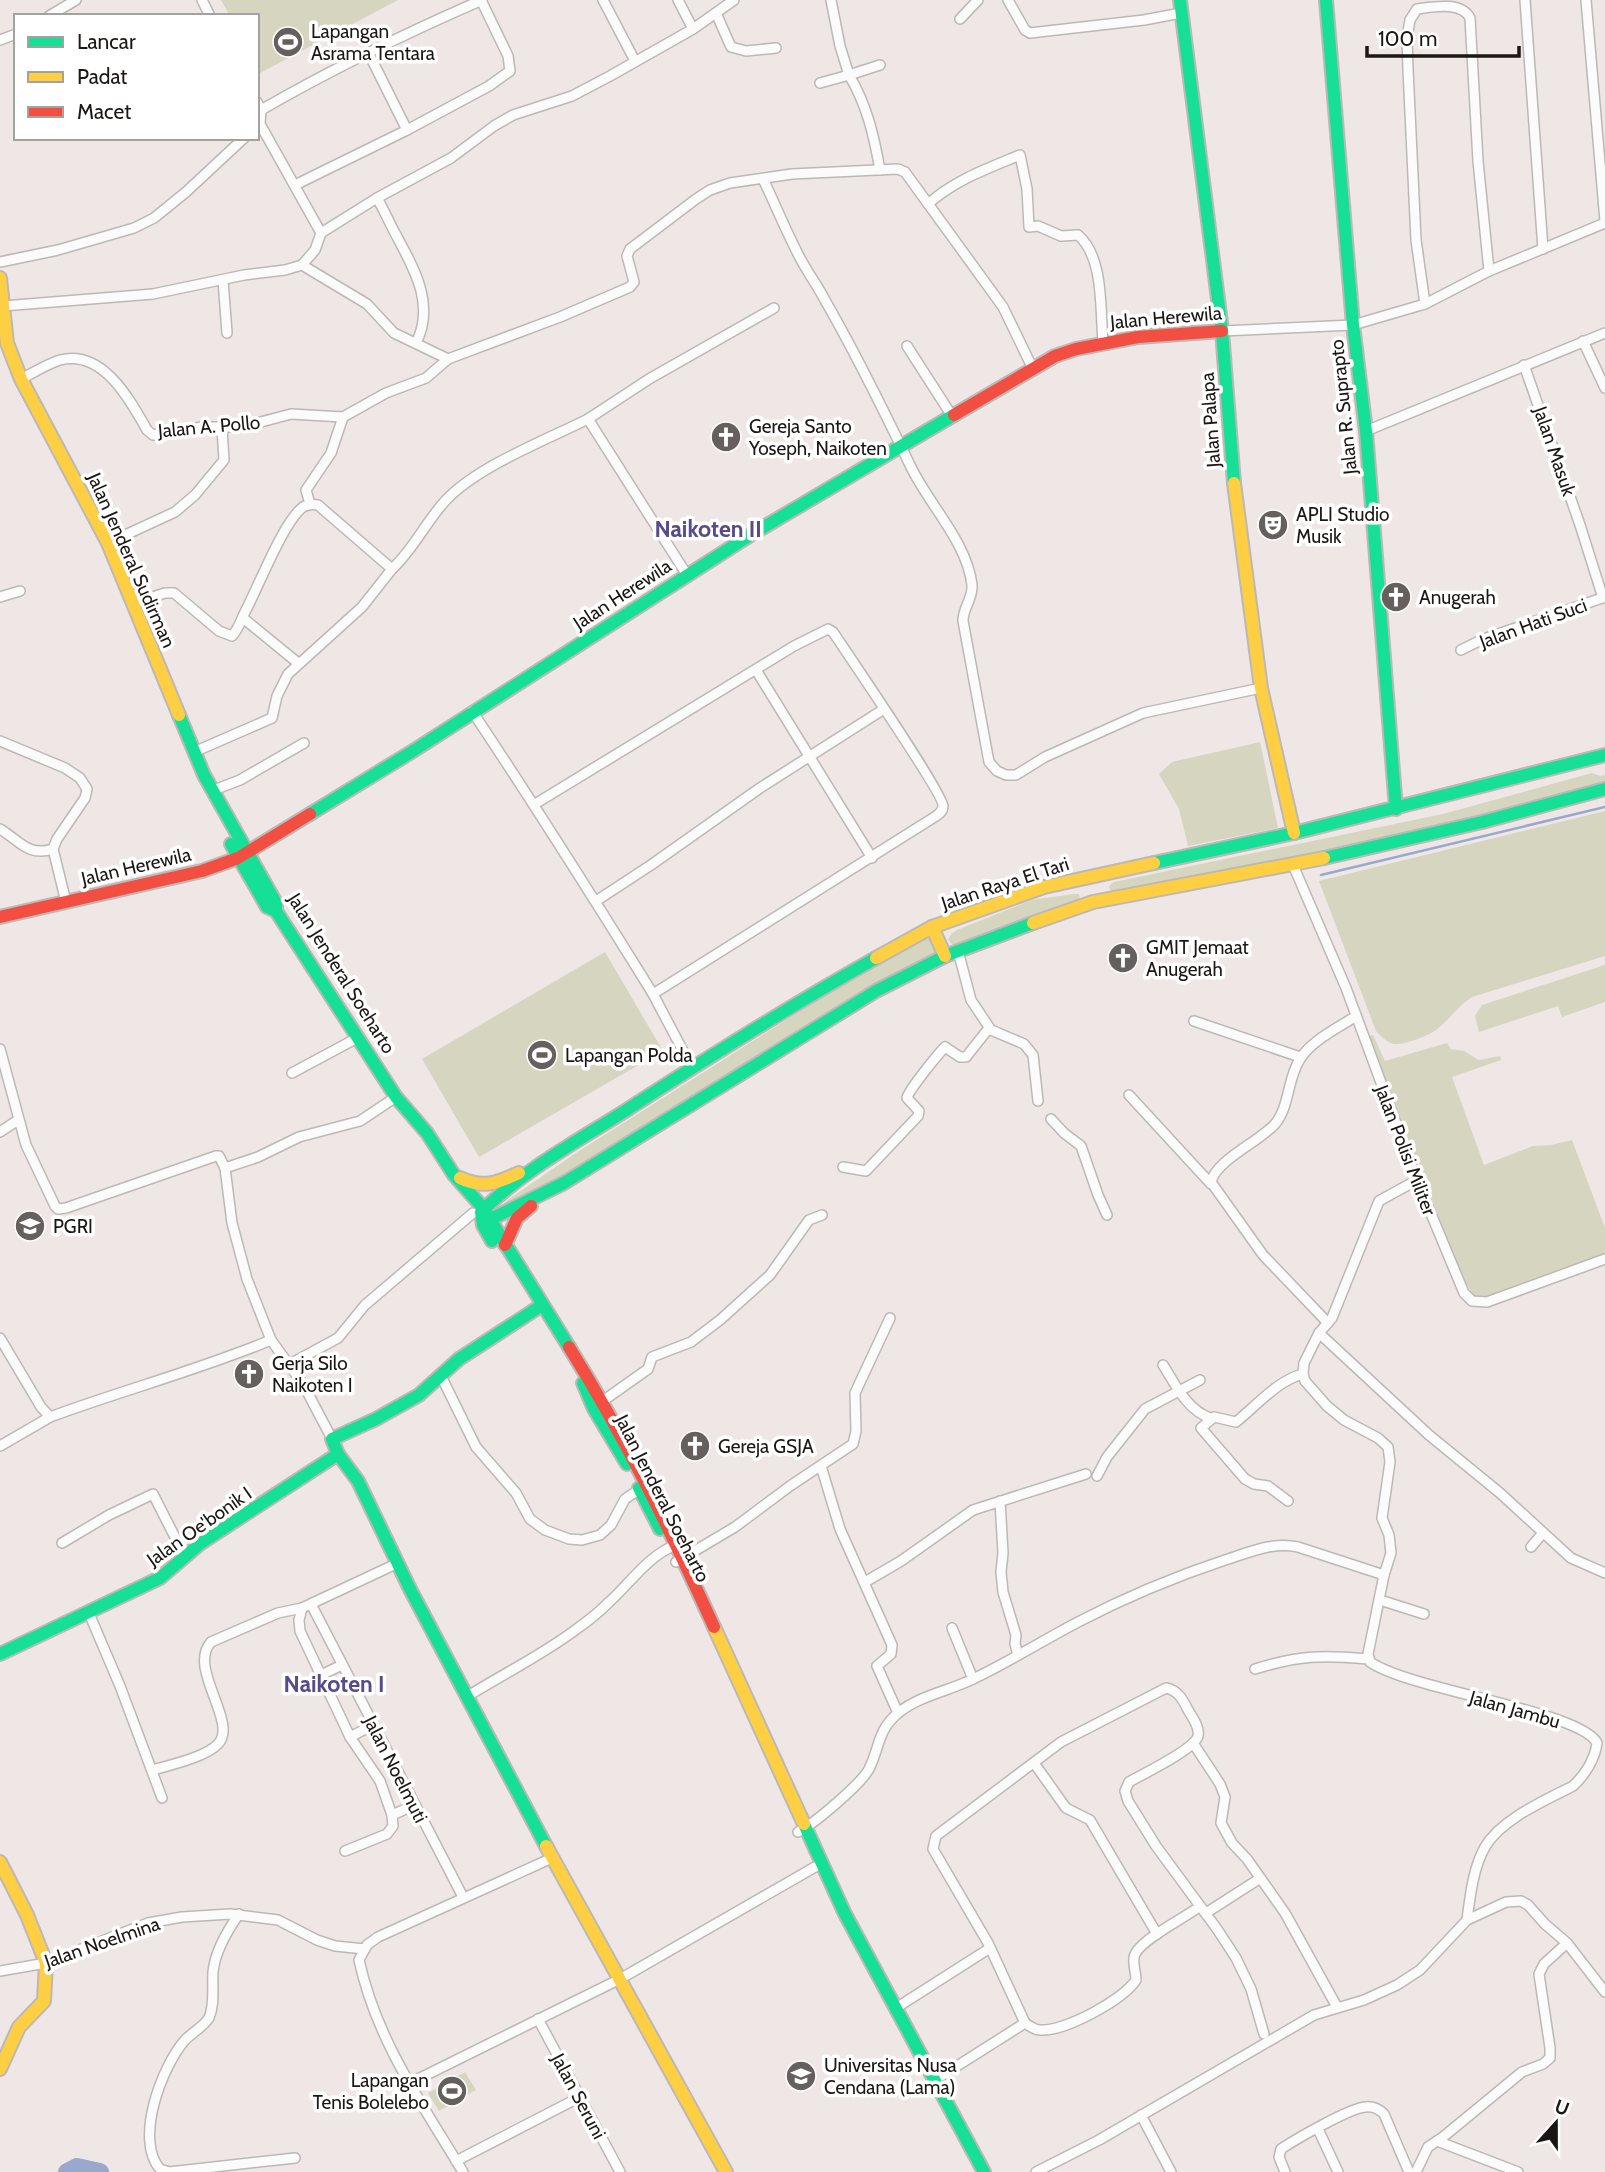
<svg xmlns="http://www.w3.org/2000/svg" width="1605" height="2172" font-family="Cabin,sans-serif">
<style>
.green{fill:#d5d5c0}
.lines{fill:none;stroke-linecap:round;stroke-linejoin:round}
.stream{stroke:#99a9cd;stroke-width:2.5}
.river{stroke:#99a9cd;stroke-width:18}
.street-casing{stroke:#bcb8b6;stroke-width:12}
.fast-casing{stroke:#bcb8b6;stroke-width:16}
.slow-casing{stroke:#bcb8b6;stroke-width:16}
.jam-casing{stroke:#bcb8b6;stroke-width:16}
.street{stroke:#fcfbfb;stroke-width:9}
.fast{stroke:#16e098;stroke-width:12}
.slow{stroke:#ffcf43;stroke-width:12}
.jam{stroke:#f24e42;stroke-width:12}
.labels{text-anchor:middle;stroke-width:7;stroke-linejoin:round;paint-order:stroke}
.poi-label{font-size:19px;fill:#1b1715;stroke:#fff;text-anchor:start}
.street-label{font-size:19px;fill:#1b1715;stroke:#fff}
.quarter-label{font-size:23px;font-weight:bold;fill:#594b89;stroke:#fff}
</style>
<rect width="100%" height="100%" fill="#eee7e5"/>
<g class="green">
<polygon points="221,0 398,0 260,73 257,67 257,16 230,16"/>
<polygon points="1260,742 1278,828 1188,846 1179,809 1159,774 1172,762"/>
<polygon points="1592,773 1600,776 1605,775 1605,786 1408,838 1116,892 1110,890 1109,886 1114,882 1443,814"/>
<path d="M1605,811v145l-133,41c-16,11 -22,22 -36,33 -8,6 -32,15 -42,14 -7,-1 -13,-8 -18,-13l-57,-150z"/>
<polygon points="1073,894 1079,894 1081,905 959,947 952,944 948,940 951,934 957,930 1032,900"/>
<polygon points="923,939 931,939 936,950 932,956 634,1136 506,1209 503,1204 509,1199 576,1153 824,996"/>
<polygon points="605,952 663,1051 479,1157 422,1059"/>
<polygon points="1605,965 1605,1002 1562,1017 1558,1006 1479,1032 1475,1016 1482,1005"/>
<polygon points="1373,1035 1385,1061 1447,1043 1451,1049 1464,1051 1479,1060 1500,1056 1501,1060 1452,1077 1484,1165 1533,1146 1551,1145 1572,1140 1605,1228 1605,1258 1493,1301 1475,1298 1462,1276 1368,1036"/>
<polygon points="465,2072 476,2090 439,2111 428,2093"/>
</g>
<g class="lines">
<polyline class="stream" points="1321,875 1605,807"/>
<polyline class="river" points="67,2172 77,2167 100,2172"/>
<g class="street-casing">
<g id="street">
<polyline points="202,0 210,16"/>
<polyline points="603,0 635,61"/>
<polyline points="678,0 693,29"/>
<polyline points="831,0 840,46 849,75 880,65"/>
<polyline points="1008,0 1025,30 1030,33 1144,20 1181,13"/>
<polyline points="1525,0 1543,249"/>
<polyline points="1586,0 1605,221"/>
<polyline points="716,13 731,47 746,51 776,48"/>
<polyline points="49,16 76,0"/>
<polyline points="960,19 978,0"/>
<polyline points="0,40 16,34"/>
<path d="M820,83l29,-8c18,30 25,61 31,95"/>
<path d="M257,102l4,8c71,-41 145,-77 221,-110"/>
<polyline points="261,110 260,124 321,233"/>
<polyline points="407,130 489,86 510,71 508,56 481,0"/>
<path d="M763,179c12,25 23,52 36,77 8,16 19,30 27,46 30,52 57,107 83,161 18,40 58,78 63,122 1,14 -9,22 -9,36l26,141 8,9 9,4h10l29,-18 98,-44 118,-25"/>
<polyline points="295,185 407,130 369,54"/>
<path d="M377,198c7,12 12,24 18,35 18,34 41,71 21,110"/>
<path d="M928,204c27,-24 58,-35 92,-49l7,34 2,38 9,-1 23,10 17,-1c26,22 22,74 25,106"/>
<polyline points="0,262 58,250 134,228 154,218 186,192 244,138"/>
<polyline points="302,265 367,304 394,333 448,359"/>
<polyline points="223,280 227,333"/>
<path d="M1425,304l-9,-64 -8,-171 -1,-32 3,-17 7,-11c16,-2 44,-8 53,9l8,143 11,110"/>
<polyline points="3,306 153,294 244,275 285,270 302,265 315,250 321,233 377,198 451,158 494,126 513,115 572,96 610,76 693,29 734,0"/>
<polyline points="1222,331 1353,325 1425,304 1489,271 1605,223"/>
<polyline points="1583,341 1605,388"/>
<polyline points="907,346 952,416"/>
<polyline points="1524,365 1580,525 1603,598"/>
<path d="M21,379c12,-6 26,-15 39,-19 43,-11 70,40 87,70l6,5 49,-8h40l49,-13 52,3 43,-24 40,-15 22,-19 112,-42 70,-30 4,-5 -7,-26 3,-7 66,-50 14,-9 20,-7 62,-9 106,-5 7,3 98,135 29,60"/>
<polyline points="588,419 649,379 774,308"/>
<polyline points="1366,431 1605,333"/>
<polyline points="310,504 306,490 331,453 343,417"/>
<polyline points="108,543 175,512 195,495 224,460 222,428"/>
<polyline points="0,597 20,591"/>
<path d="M134,603l31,-10h9l45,38 13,5c6,-6 9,-16 13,-24 13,-24 38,-90 58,-105 5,-3 9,-3 15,-2l74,64c23,-21 35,-50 56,-71 33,-33 98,-58 140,-79l99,156"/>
<polyline points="243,618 298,663"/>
<polyline points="1461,650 1481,640 1605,597"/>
<polyline points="756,670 872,858"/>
<path d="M472,711c62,93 122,188 181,283l280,-176c5,-3 10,-6 10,-12 1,-11 -96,-153 -110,-174l-5,-3 -34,17 -259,158"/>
<polyline points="0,741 65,768 80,778 87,789 85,798 57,839 53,849 66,902"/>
<polyline points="194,752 272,718 277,696 288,674 362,607 392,569"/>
<polyline points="214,790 240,780 304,743"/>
<path d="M0,829c20,12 28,28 53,20"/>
<polyline points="1293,865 1346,988 1417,1180 1464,1293 1472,1301 1487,1302 1605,1259"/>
<polyline points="596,901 651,865 760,788 884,709"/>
<polyline points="958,951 971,1000 991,1030 1024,1044 1033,1055 1038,1101"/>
<polyline points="653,994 692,1068"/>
<polyline points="1194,1021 1300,1057"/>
<polyline points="0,1049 26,1145 55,1206 58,1209 66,1208 216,1156 219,1156 225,1168 232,1223 247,1279 271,1340 303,1384 332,1439"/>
<polyline points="292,1073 359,1037"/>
<polyline points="1129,1095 1211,1184"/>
<polyline points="1051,1119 1064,1133 1081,1146 1098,1195 1107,1215"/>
<polyline points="0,1132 18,1120"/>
<path d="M843,1167l23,4 52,-55 1,-5 -12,-13c1,-7 31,-44 38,-51l15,10h6l23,-29"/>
<polyline points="225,1168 258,1157 299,1137 360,1121 396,1097"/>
<path d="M1328,1323l-65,-68 -52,-73c5,-22 48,-40 64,-58 15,-18 12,-45 25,-65 12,-19 38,-31 56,-43"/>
<polyline points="1319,1333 1429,1435 1500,1493 1571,1558 1605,1573"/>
<path d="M0,1338l41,69 9,10c73,-27 149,-47 221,-77"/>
<polyline points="290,1364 338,1338 365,1305 473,1213"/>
<path d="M1163,1365c13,20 23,44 47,53"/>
<polyline points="441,1376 476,1447 516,1493 530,1519 545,1530 569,1539 582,1540 600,1535 611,1525 625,1499 640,1489"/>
<polyline points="600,1403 648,1369 652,1357 691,1342 720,1320 770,1275 809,1220 822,1215"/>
<polyline points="0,1446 50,1417"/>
<polyline points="821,1466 840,1529 892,1645 891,1654 877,1666 898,1713"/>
<polyline points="1097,1476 1107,1457 1145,1409 1200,1380"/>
<polyline points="1000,1501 1003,1553 1001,1572 1003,1592 1016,1635 1015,1644 1018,1655"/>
<path d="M1288,1501l-20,-15 -14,-2 -9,-5 -44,-51 13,-11 22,5c20,-16 42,-42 67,-48"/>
<polyline points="62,1543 109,1515 153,1494 179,1545 183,1557"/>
<polyline points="1531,1547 1543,1533"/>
<polyline points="676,1562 735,1527 790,1486 853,1444 856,1431 855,1393 890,1318"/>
<path d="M1384,1575l-16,79 2,8c43,29 211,49 227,81 -2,16 -12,32 -24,43 -27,14 -72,33 -88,61 -12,21 -15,50 -18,73"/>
<polyline points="865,1582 901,1561 973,1510 1086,1474"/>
<polyline points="1380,1600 1424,1614"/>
<polyline points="311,1604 463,1897"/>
<polyline points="302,1608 299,1620 300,1631 350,1737 380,1781 392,1815 393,1826 387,1834 345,1851"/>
<polyline points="88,1611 120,1686 162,1798"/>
<polyline points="952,1628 973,1679"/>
<path d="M1255,1669c45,-14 67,-14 113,-10"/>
<polyline points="321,1675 342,1665"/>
<path d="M468,1696c37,-23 76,-42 110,-68 10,-7 20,-15 29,-24 23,-20 40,-48 69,-59"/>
<polyline points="350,1737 373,1725"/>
<polyline points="1193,1743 1220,1784 1225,1797 1221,1823 1232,1843 1247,1859 1285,1913 1337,2007"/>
<polyline points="1034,1763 1066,1808 1090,1820 1157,1934"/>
<path d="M153,1770c17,-5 53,-13 65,-26 21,-21 -31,-76 -7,-102l67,-29 24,-5 96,-45"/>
<polyline points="392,1815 415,1805"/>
<path d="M798,1832c16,-8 63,-48 71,-63 11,-22 8,-38 29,-56 22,-18 52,-22 77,-35 35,-17 69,-38 103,-56 48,-25 96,-45 147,-62 23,-7 48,-19 73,-13l86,28 7,-22 -2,-18 -7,-17 8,-56 -2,-15 -10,-9 -34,-18 -17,-14 -22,-25 -2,-7 1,-11 15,-30 13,-15 47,-117 38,-21"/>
<polyline points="1206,1913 1259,1879"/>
<path d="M239,1914c-12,17 -24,38 -26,58 -1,15 2,32 -4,46 -6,9 -16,14 -24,22 -23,26 -51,100 -25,129l9,3 126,-14"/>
<polyline points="1567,1943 1605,1992"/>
<polyline points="0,1971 46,1963 148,1923 182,1917 230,1914 278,1920 317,1940 335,1946 365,1949"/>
<polyline points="896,2008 990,1948"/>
<polyline points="538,2019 620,2172"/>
<path d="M1025,2023c5,3 9,7 15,7 24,2 83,-30 96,-50 0,-7 -3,-15 -2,-22 1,-16 52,-41 65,-51"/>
<path d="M935,2080l90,-57 -37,-80 -55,-94 3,-13 125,-94 105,-54c12,2 17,12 22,22 4,7 12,17 10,26 -3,13 -55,38 -69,46l-4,9 3,10 28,45 61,83 19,29 15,31 13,45"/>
<polyline points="410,2083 620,1979 815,1867"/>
<polyline points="1141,2115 1171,2172"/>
<polyline points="1318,2129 1338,2172"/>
<polyline points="1437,2141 1518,2172"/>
<polyline points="456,2161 580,2097"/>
<path d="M463,2172c-41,-68 -87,-133 -104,-212l8,-15 11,-8 174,-79"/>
<polyline points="1036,2172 1099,2140 1314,2015 1364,2000 1397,1985 1420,1970 1467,1920 1506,1902 1521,1901 1528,1905 1545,1924 1567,1943 1544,1964 1539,1974 1550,2048 1550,2058 1543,2064 1522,2072 1443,2137 1428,2147 1416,2172"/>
<path d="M1285,2172l-6,-15 2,-8c15,-10 69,-41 84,-42 8,-1 14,2 19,7l25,58"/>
</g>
</g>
<g class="fast-casing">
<g id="fast">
<polyline points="1180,0 1222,331 1234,483"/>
<polyline points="1326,0 1353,325 1366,431 1396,809"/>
<polyline points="179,715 204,775 276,903 276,911 396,1097 427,1133 454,1175 483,1208 569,1347"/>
<polyline points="310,814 413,751 752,534 954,415"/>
<polyline points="231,844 267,907 276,911"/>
<polyline points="1324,858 1482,822 1605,789"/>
<polyline points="1154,863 1294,833 1605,755"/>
<polyline points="483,1217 491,1219 564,1183 876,991 945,956 1033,923"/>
<path d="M492,1241l-9,-16 -2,-13c41,-41 95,-70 144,-101 82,-53 165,-105 251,-153"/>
<polyline points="536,1309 459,1359 419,1395 376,1419 332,1439 338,1454 358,1481 410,1589 546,1846"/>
<polyline points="583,1383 594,1409 627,1464"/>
<polyline points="639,1488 660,1529"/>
<polyline points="0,1654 160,1578 201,1543 338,1454"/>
<polyline points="804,1824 845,1914 984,2172"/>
</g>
</g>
<g class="slow-casing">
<g id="slow">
<polyline points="0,278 7,343 21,379 108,543 179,715"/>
<polyline points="1234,483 1261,688 1294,833"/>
<polyline points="1033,923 1093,902 1324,858"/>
<polyline points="932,927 945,956"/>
<polyline points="876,958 932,927 1044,887 1154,863"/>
<path d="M460,1178c23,11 37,5 59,-5"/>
<polyline points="714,1627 804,1824"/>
<polyline points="546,1846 726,2172"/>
<polyline points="0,1862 27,1915 46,1963 44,2001 19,2027 0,2069"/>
</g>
</g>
<g class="jam-casing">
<g id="jam">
<polyline points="954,415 1055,356 1076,349 1138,337 1222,331"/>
<polyline points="0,917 202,871 238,858 310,814"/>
<polyline points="505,1245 517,1218 531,1206"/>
<path d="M569,1347c56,90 101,183 145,280"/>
</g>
</g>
<use href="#street" class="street"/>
<use href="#fast" class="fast"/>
<use href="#slow" class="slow"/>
<use href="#jam" class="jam"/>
</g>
<defs>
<g id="stadium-disc" transform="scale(1.575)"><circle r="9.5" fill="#65605e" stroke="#fff"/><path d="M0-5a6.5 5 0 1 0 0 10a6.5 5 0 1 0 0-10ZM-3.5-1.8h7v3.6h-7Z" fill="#fff"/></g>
<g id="church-disc" transform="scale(1.575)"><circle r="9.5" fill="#65605e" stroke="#fff"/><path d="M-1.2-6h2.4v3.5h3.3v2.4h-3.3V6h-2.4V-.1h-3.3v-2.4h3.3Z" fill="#fff"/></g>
<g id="theatre-disc" transform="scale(1.575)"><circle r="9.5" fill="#65605e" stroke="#fff"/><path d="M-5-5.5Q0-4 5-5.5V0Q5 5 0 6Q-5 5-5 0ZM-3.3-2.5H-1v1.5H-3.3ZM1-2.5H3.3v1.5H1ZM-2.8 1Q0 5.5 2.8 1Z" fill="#fff"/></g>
<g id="university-disc" transform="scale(1.575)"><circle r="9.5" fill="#65605e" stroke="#fff"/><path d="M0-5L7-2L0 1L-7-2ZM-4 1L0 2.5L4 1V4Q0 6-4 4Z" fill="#fff"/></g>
</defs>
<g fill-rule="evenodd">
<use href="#stadium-disc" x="288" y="42"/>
<use href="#church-disc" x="726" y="437"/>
<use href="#theatre-disc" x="1273" y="525"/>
<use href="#church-disc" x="1396" y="597"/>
<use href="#church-disc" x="1123" y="958"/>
<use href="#stadium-disc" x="542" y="1055"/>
<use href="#university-disc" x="30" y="1226"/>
<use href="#church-disc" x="249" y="1374"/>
<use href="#church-disc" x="695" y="1446"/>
<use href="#university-disc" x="801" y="2076"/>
<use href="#stadium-disc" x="452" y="2091"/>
</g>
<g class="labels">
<g class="poi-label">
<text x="311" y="38">Lapangan<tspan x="311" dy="22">Asrama Tentara</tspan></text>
<text x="749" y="433">Gereja Santo<tspan x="749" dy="22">Yoseph, Naikoten</tspan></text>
<text x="1296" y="521">APLI Studio<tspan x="1296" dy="22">Musik</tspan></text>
<text x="1419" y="604">Anugerah</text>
<text x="1146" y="954">GMIT Jemaat<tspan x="1146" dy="22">Anugerah</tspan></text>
<text x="565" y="1062">Lapangan Polda</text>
<text x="53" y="1233">PGRI</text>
<text x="272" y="1370">Gerja Silo<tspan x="272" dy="22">Naikoten I</tspan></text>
<text x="718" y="1453">Gereja GSJA</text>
<text x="824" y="2072">Universitas Nusa<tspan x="824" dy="22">Cendana (Lama)</tspan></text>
<text x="429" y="2087" text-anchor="end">Lapangan<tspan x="429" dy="22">Tenis Bolelebo</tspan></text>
</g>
<g class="street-label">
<text transform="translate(1166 317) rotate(-5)" y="7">Jalan Herewila</text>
<text transform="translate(1343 407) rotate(-96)" y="7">Jalan R. Suprapto</text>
<text transform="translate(1210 420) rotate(-94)" y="7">Jalan Palapa</text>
<text transform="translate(209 426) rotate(-5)" y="7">Jalan A. Pollo</text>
<text transform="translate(1555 451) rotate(71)" y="7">Jalan Masuk</text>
<text transform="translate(132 560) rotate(66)" y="7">Jalan Jenderal Sudirman</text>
<text transform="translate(622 594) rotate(-33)" y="7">Jalan Herewila</text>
<text transform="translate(1533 623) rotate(-20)" y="7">Jalan Hati Suci</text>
<text transform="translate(136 866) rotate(-13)" y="7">Jalan Herewila</text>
<text transform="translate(1005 883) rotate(-18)" y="7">Jalan Raya El Tari</text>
<text transform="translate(342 973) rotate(58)" y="7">Jalan Jenderal Soeharto</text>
<text transform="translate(1406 1150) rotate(69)" y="7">Jalan Polisi Militer</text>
<text transform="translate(663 1498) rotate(63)" y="7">Jalan Jenderal Soeharto</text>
<text transform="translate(199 1526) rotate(-35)" y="7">Jalan Oe'bonik I</text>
<text transform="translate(1515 1709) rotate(16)" y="7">Jalan Jambu</text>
<text transform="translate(396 1769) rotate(63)" y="7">Jalan Noelmuti</text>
<text transform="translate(102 1942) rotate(-19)" y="7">Jalan Noelmina</text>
<text transform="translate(579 2096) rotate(62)" y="7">Jalan Seruni</text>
</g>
<g class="quarter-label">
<text x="708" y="537">Naikoten II</text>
<text x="334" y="1692">Naikoten I</text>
</g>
</g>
<rect x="14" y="14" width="245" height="126" fill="#ffffff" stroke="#a4a2a1" stroke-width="2"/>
<rect x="28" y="37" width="35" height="10" fill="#16e098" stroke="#a4a2a1" stroke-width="2"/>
<text x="77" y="49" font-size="21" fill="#1b1715">Lancar</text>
<rect x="28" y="72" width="35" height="10" fill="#ffcf43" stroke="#a4a2a1" stroke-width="2"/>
<text x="77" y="84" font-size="21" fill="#1b1715">Padat</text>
<rect x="28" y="107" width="35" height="10" fill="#f24e42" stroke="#a4a2a1" stroke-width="2"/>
<text x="77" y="119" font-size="21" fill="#1b1715">Macet</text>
<g transform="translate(1556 2123) rotate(21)" stroke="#ffffff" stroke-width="5" paint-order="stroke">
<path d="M0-5L12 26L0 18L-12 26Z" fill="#1b1715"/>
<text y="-10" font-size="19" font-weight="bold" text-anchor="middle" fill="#1b1715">U</text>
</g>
<path d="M1367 46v10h152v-10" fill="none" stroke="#1b1715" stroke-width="3.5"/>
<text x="1378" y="46" font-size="21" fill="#1b1715" stroke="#ffffff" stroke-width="5" paint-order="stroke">100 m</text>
</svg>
